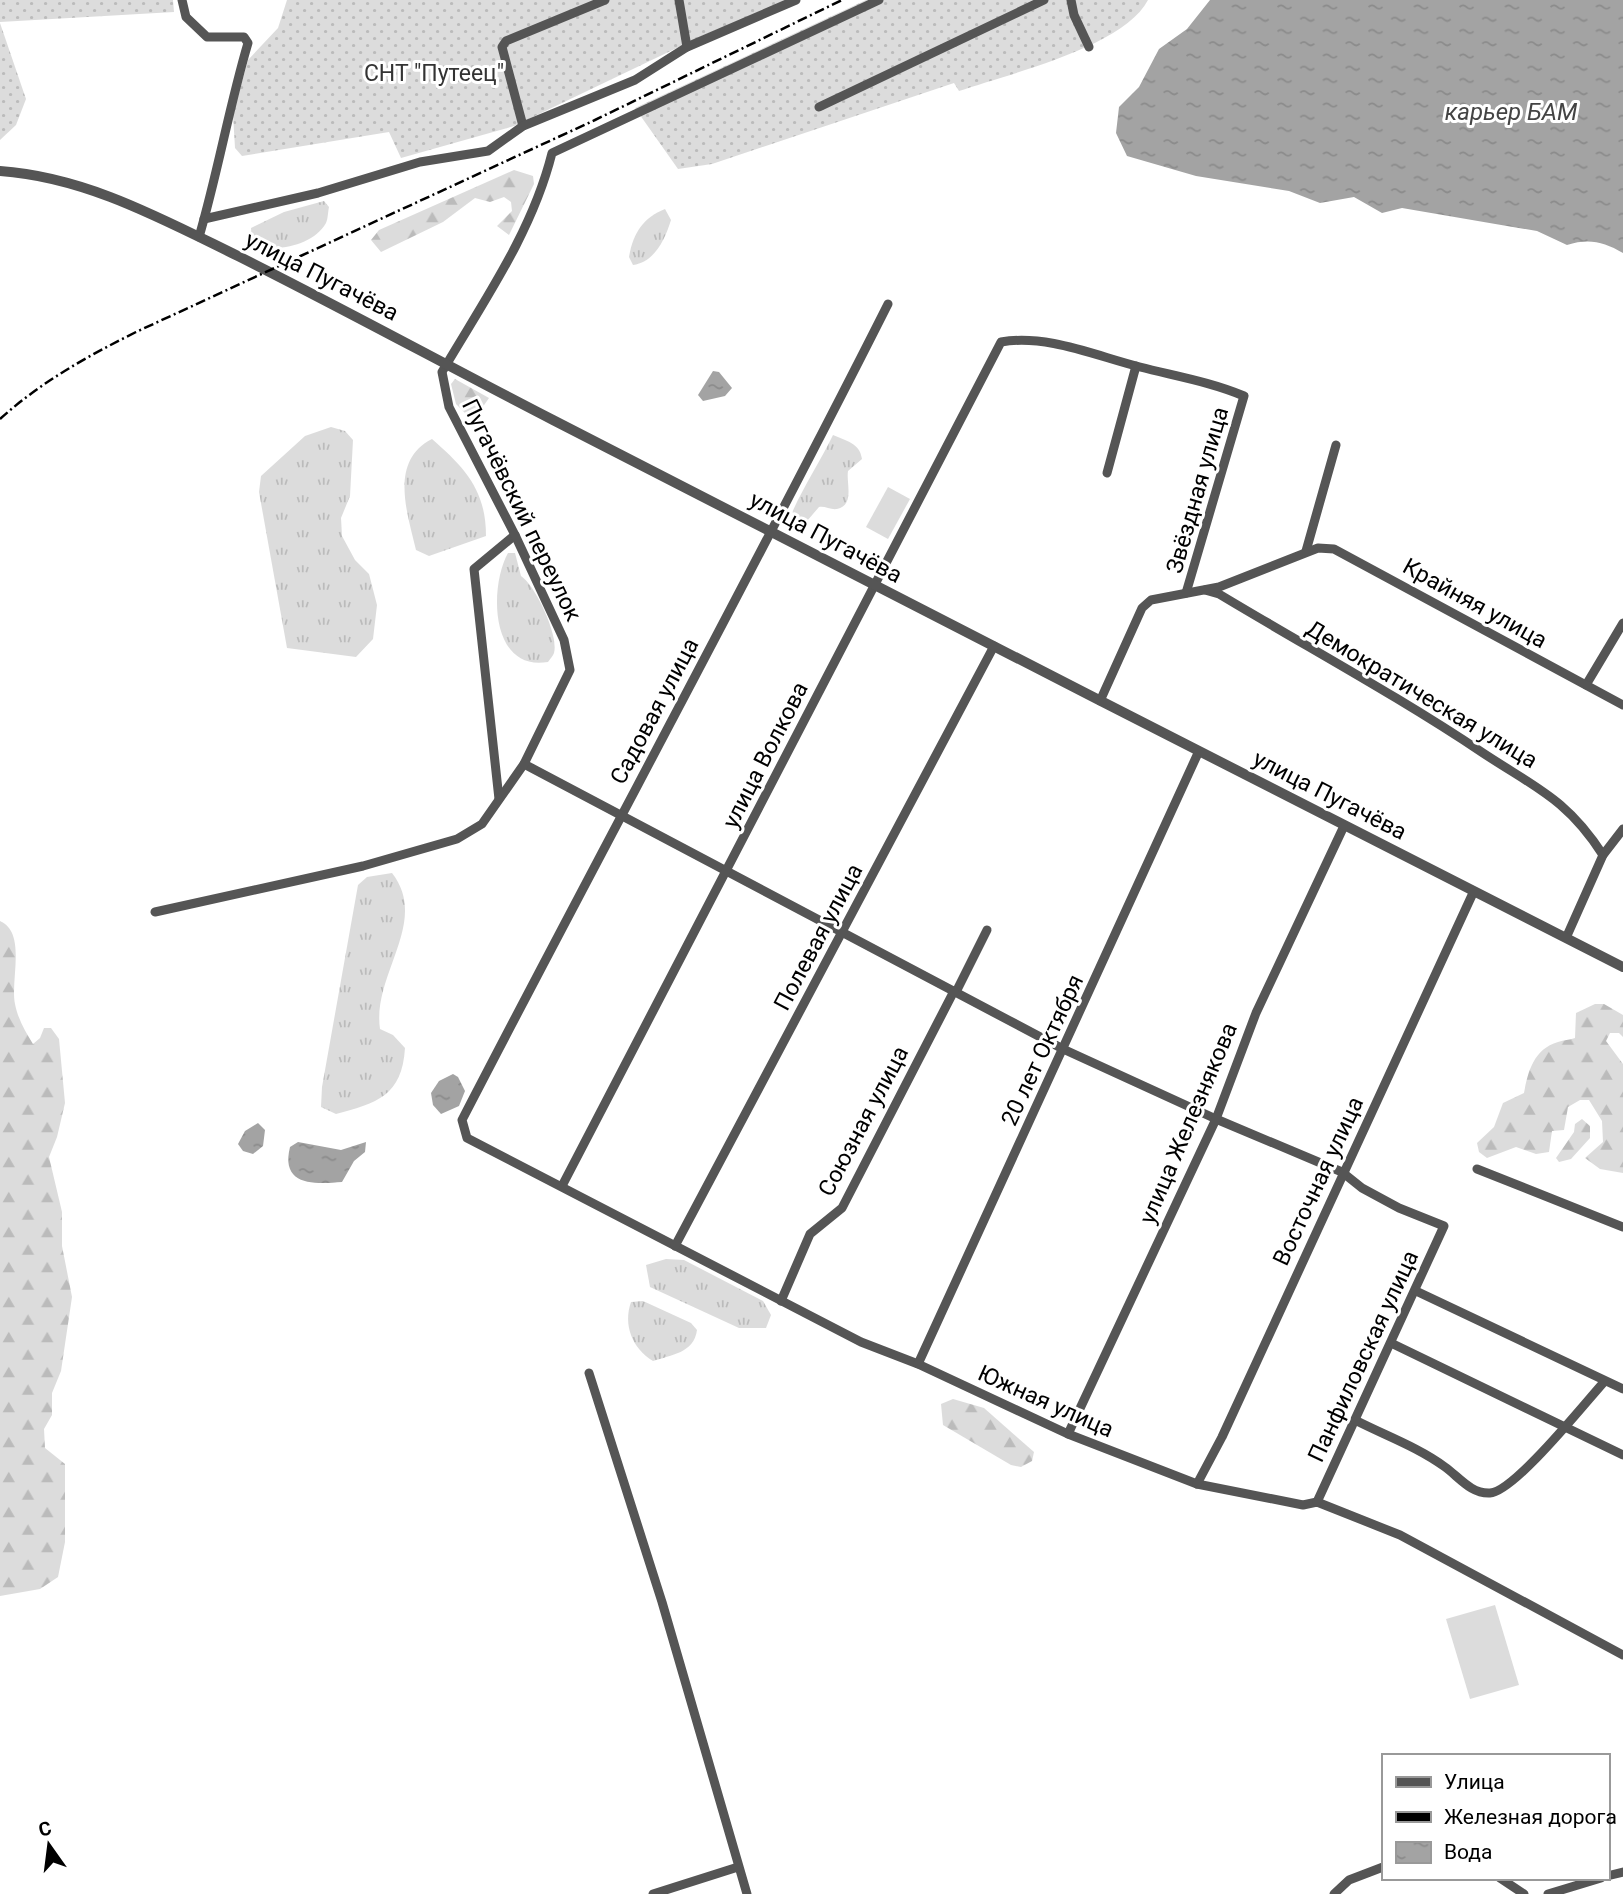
<svg xmlns="http://www.w3.org/2000/svg" width="1623" height="1894" font-family="Roboto,sans-serif">
<style>
.grass{fill:url(#grass-tufts)}
.forest{fill:url(#forest-firs)}
.park{fill:#dcdcdc}
.garden{fill:url(#garden-dots)}
.water{fill:url(#water-ripples)}
.lines{fill:none;stroke-linecap:round;stroke-linejoin:round}
.minor{stroke:#555;stroke-width:9}
.tertiary{stroke:#555;stroke-width:10}
.rail{stroke:#000;stroke-width:2.5;stroke-dasharray:10 3.5 2 3.5;stroke-linecap:butt}
.labels{text-anchor:middle;stroke-width:6;stroke-linejoin:round;paint-order:stroke}
.park-label{font-size:23px;fill:#333;stroke:#fff}
.street-label{font-size:23px;fill:#000;stroke:#fff}
.water-label{font-size:24px;font-style:italic;fill:#444;stroke:#fff}
</style>
<defs>
<pattern id="grass-tufts" width="24" height="20" patternUnits="userSpaceOnUse" patternTransform="scale(1.75)"><rect width="24" height="20" fill="#dcdcdc"/><path d="M3 7l-1-3M5 7V3M7 7l1-3M15 17l-1-3M17 17v-4M19 17l1-3" fill="none" stroke="#bbb"/></pattern>
<pattern id="forest-firs" width="22" height="20" patternUnits="userSpaceOnUse" patternTransform="scale(1.75)"><rect width="22" height="20" fill="#dcdcdc"/><path d="M5 1l3.5 6h-7zM16 11l3.5 6h-7z" fill="#bbb"/></pattern>
<pattern id="garden-dots" width="8" height="8" patternUnits="userSpaceOnUse" patternTransform="scale(1.75)"><rect width="8" height="8" fill="#dcdcdc"/><path d="M2 2h.1M6 6h.1" fill="none" stroke="#bbb" stroke-width="1.8" stroke-linecap="round"/></pattern>
<pattern id="water-ripples" width="26" height="14" patternUnits="userSpaceOnUse" patternTransform="scale(1.75)"><rect width="26" height="14" fill="#a3a3a3"/><path d="M2 4q2-2 4 0t4 0M15 11q2-2 4 0t4 0" fill="none" stroke="#8b8b8b"/></pattern>
</defs>
<rect width="100%" height="100%" fill="#fff"/>
<g class="grass">
<path d="M324,201l5,6c-1,4 -1,12 -3,16 -13,23 -53,31 -74,20l-1,-15 33,-16z"/>
<path d="M665,209l6,11c-6,19 -16,42 -38,45l-4,-8c4,-24 14,-39 36,-48z"/>
<polygon points="331,427 345,431 353,440 350,496 341,518 342,536 355,560 369,574 377,605 373,639 356,657 287,648 259,492 261,476 305,436"/>
<path d="M833,435c13,6 27,8 29,24l-14,12c-2,12 7,34 -11,38 -6,1 -12,-3 -18,-2l-12,14h-13l-3,-6c12,-28 29,-53 42,-80z"/>
<path d="M432,439c33,29 54,51 54,97l-57,20 -13,-6c-9,-38 -27,-89 16,-111z"/>
<path d="M508,553h7l6,23c14,9 38,59 33,77 -1,3 -4,6 -6,9 -58,10 -59,-75 -40,-109z"/>
<path d="M392,873c38,49 -20,101 -12,156l13,6 12,13c-3,48 -28,55 -69,66l-15,-7 1,-20 36,-202 9,-8z"/>
<polygon points="666,1259 684,1260 763,1301 771,1315 766,1328 739,1328 650,1287 646,1265"/>
<path d="M643,1301l48,22 6,7c-3,23 -26,25 -44,31 -21,-13 -30,-36 -22,-59z"/>
</g>
<g class="forest">
<polygon points="514,170 533,176 534,184 509,235 497,226 512,211 511,202 504,197 490,202 475,198 443,222 381,252 371,240 379,230"/>
<polygon points="455,379 489,398 473,421 456,404 451,384"/>
<path d="M0,921c27,12 10,59 15,83 3,15 10,27 18,40l7,-6 4,-10h7l8,11 6,64 -8,34 -8,20 13,55v34l10,51 -11,74 -9,22v22l-8,14 1,19 20,16v78l-7,35 -18,12 -40,7z"/>
<path d="M1595,1004h9l19,11v22l-4,-4h-9l-4,8 17,23v109l-23,-4 -15,-11 18,-16 -1,-21 -13,-21h-9l-12,7 -4,23 -12,1 -3,21 -13,2 -20,-7 -29,11 -8,-6 -2,-9 17,-16 9,-24 21,-10c4,-22 10,-44 34,-51 6,-2 11,-2 17,-4l1,-25z"/>
<polygon points="1582,1119 1590,1126 1590,1138 1571,1159 1559,1162 1556,1158 1574,1132 1575,1124"/>
<polygon points="953,1399 984,1408 1034,1452 1032,1461 1021,1467 1011,1465 943,1425 941,1404"/>
</g>
<g class="park">
<polygon points="888,487 910,499 888,539 866,527"/>
<polygon points="1495,1605 1519,1685 1470,1699 1446,1619"/>
</g>
<g class="garden">
<polygon points="0,0 173,0 174,12 0,22"/>
<polygon points="287,0 788,0 704,35 514,126 401,158 389,132 242,156 235,148 233,114 248,60 278,28"/>
<path d="M866,0h282c-24,47 -140,74 -189,91l-5,-8 -242,81 -34,5 -43,-61z"/>
<polygon points="0,23 26,99 16,125 0,140"/>
</g>
<g class="water">
<path d="M1210,0h413v253c-19,-11 -34,-15 -56,-8l-30,-14 -135,-23 -20,5 -28,-16 -34,6 -31,-12 -93,-15 -69,-20 -11,-23 3,-26 20,-20 20,-38 28,-20z"/>
<polygon points="713,371 719,372 732,388 725,396 703,401 698,395"/>
<polygon points="453,1074 458,1077 465,1091 459,1106 441,1114 433,1105 431,1093 439,1081"/>
<polygon points="258,1123 265,1130 263,1146 253,1154 243,1151 238,1144 245,1131"/>
<path d="M298,1142l43,8 25,-8 -1,10 -11,9 -12,21c-26,2 -62,5 -52,-35z"/>
</g>
<g class="lines">
<g class="minor">
<path d="M182,0l4,17 21,20h37l4,6c-19,64 -30,129 -49,194"/>
<polyline points="679,0 687,47"/>
<polyline points="1071,0 1074,15 1089,47"/>
<polyline points="819,107 1044,0"/>
<polyline points="523,126 502,47 506,41 605,0"/>
<polyline points="204,219 318,193 420,162 488,151 523,126 635,80 687,47 796,0"/>
<path d="M888,304c-138,274 -285,543 -426,816l5,18 394,204 57,22 150,70 129,50 106,21 14,-3 83,33 223,120"/>
<polyline points="1107,473 1136,366"/>
<polyline points="1306,551 1336,445"/>
<path d="M1205,590l14,4c88,53 179,102 264,159 53,35 84,46 120,102"/>
<polyline points="1586,685 1623,623"/>
<polyline points="1100,701 1142,608 1151,600 1219,587 1318,548 1334,549 1623,705"/>
<polyline points="524,764 1063,1049 1216,1119 1342,1172 1362,1188 1399,1208 1444,1226 1317,1502"/>
<polyline points="499,799 474,569 515,535"/>
<path d="M155,912l208,-46 94,-27 25,-15 42,-60 46,-94 -6,-30 -49,-105 -66,-128 -7,-35c41,-70 90,-139 110,-219l327,-153"/>
<polyline points="1566,938 1603,855 1623,829"/>
<polyline points="956,992 987,930"/>
<polyline points="1477,1169 1623,1227"/>
<path d="M562,1186l439,-844c46,-8 95,14 139,25 35,9 71,15 104,29l-58,197"/>
<polyline points="675,1246 994,646"/>
<polyline points="1416,1291 1623,1389"/>
<polyline points="781,1301 810,1234 842,1208 954,991"/>
<polyline points="1391,1343 1623,1455"/>
<polyline points="918,1364 1199,751"/>
<polyline points="589,1373 662,1602 747,1894"/>
<path d="M1355,1420c29,15 63,27 90,47 14,10 26,27 45,26 24,-1 95,-90 114,-111"/>
<polyline points="1068,1434 1216,1119 1256,1013 1344,826"/>
<polyline points="1197,1484 1222,1437 1473,893"/>
<polyline points="1607,1876 1623,1872"/>
<polyline points="1500,1878 1524,1894"/>
<polyline points="653,1894 738,1867"/>
<polyline points="1334,1894 1349,1880 1383,1867"/>
<polyline points="1548,1894 1601,1878"/>
</g>
<path class="tertiary" d="M0,171c86,6 162,48 238,85 106,53 210,110 315,164 356,184 713,365 1070,547"/>
<path class="rail" d="M0,419c41,-37 86,-62 136,-87l459,-212 247,-120"/>
</g>
<g class="labels">
<g class="park-label">
<text x="434" y="81">СНТ "Путеец"</text>
</g>
<g class="street-label">
<text transform="translate(322 276) rotate(27)" y="8">улица Пугачёва</text>
<text transform="translate(1197 490) rotate(-74)" y="8">Звёздная улица</text>
<text transform="translate(522 510) rotate(64)" y="8">Пугачёвский переулок</text>
<text transform="translate(826 537) rotate(28)" y="8">улица Пугачёва</text>
<text transform="translate(1475 603) rotate(29)" y="8">Крайняя улица</text>
<text transform="translate(1422 694) rotate(31)" y="8">Демократическая улица</text>
<text transform="translate(654 711) rotate(-62)" y="8">Садовая улица</text>
<text transform="translate(765 755) rotate(-63)" y="8">улица Волкова</text>
<text transform="translate(1330 795) rotate(27)" y="8">улица Пугачёва</text>
<text transform="translate(818 937) rotate(-62)" y="8">Полевая улица</text>
<text transform="translate(1042 1050) rotate(-65)" y="8">20 лет Октября</text>
<text transform="translate(863 1121) rotate(-62)" y="8">Союзная улица</text>
<text transform="translate(1188 1123) rotate(-67)" y="8">улица Железнякова</text>
<text transform="translate(1318 1181) rotate(-65)" y="8">Восточная улица</text>
<text transform="translate(1363 1356) rotate(-65)" y="8">Панфиловская улица</text>
<text transform="translate(1046 1401) rotate(24)" y="8">Южная улица</text>
</g>
<g class="water-label">
<text x="1511" y="120">карьер БАМ</text>
</g>
</g>
<rect x="1382" y="1754" width="228" height="126" fill="#ffffff" stroke="#999999" stroke-width="2"/>
<rect x="1396" y="1777" width="35" height="10" fill="#555555" stroke="#999999" stroke-width="2"/>
<text x="1444" y="1789" font-size="21" fill="#000000">Улица</text>
<rect x="1396" y="1812" width="35" height="10" fill="#000000" stroke="#999999" stroke-width="2"/>
<text x="1444" y="1824" font-size="21" fill="#000000">Железная дорога</text>
<rect x="1396" y="1842" width="35" height="21" fill="url(#water-ripples)" stroke="#999999" stroke-width="2"/>
<text x="1444" y="1859" font-size="21" fill="#000000">Вода</text>
<g transform="translate(49 1845) rotate(346)" stroke="#ffffff" stroke-width="5" paint-order="stroke">
<path d="M0-5L12 26L0 18L-12 26Z" fill="#000000"/>
<text y="-10" font-size="19" font-weight="bold" text-anchor="middle" fill="#000000">С</text>
</g>
</svg>
